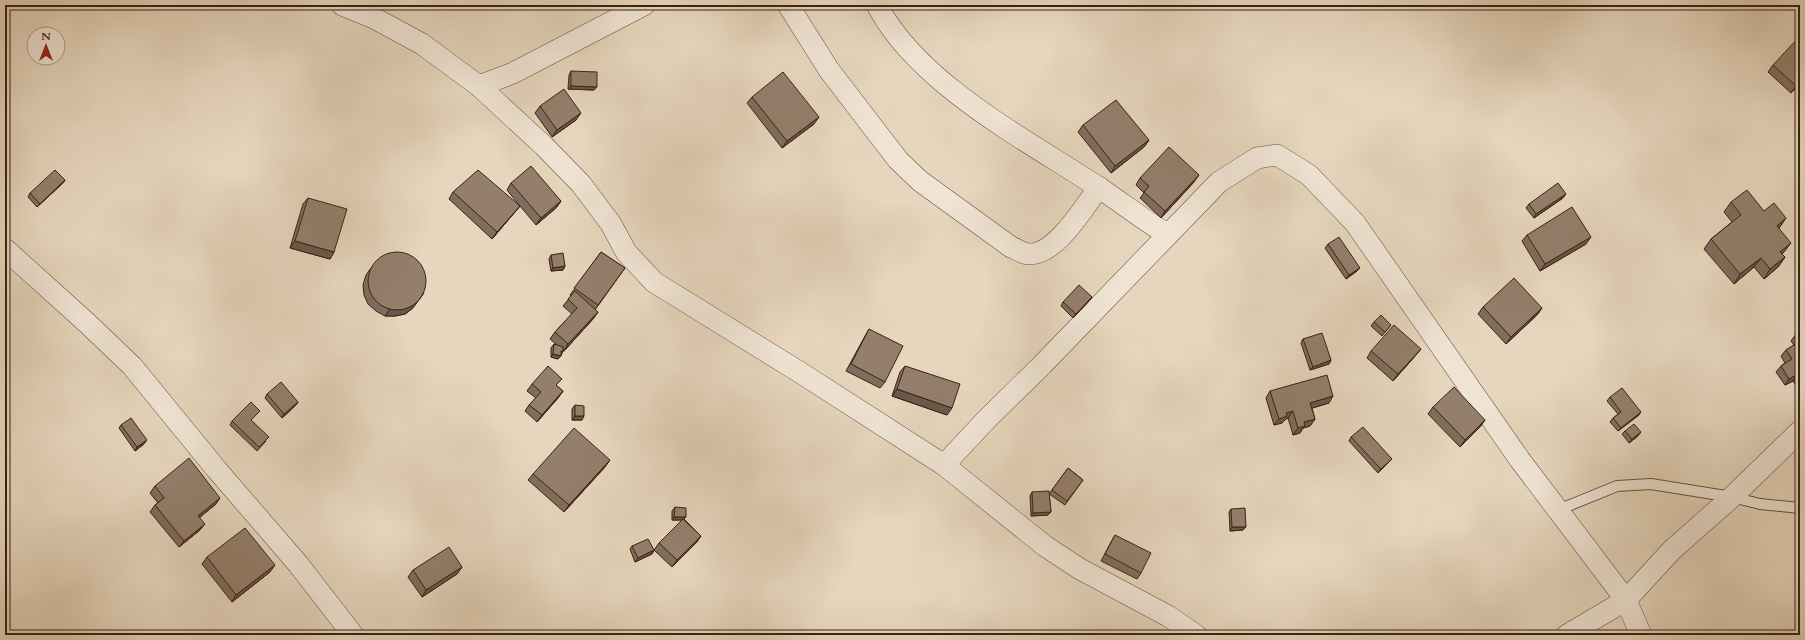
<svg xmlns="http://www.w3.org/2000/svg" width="1805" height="640" font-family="Cardo,serif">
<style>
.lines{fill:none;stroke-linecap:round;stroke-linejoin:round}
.lane-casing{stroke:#664e3f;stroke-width:12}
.street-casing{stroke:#664e3f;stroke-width:22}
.lane{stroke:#efe4d4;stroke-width:10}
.street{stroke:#efe4d4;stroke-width:21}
.wall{fill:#7f6d5d;stroke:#3b2015}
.shaded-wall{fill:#68594c;stroke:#3b2015}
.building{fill:#947f6c;stroke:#3b2015}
</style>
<rect width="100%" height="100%" fill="#e6d6bd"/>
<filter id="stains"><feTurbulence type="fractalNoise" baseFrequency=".005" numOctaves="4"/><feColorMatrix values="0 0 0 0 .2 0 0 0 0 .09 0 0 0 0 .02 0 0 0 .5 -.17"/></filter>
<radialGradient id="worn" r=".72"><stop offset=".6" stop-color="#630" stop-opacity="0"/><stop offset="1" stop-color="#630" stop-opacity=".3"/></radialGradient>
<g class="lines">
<g class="lane-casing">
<polyline id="lane" points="1558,510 1617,486 1651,484 1732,497 1760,504 1800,508"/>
</g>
<g class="street-casing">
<g id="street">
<polyline points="342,5 374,18 422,44 479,86 544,146 581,184 611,224 626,252 654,282 801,373 944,465 1045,546 1080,569 1168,616 1196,635"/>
<path d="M788,5l41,65 69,90 22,21 91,66c6,2 12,7 18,7 27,1 55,-47 70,-67"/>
<path d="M877,5c41,79 148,134 221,182 24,16 46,33 70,48"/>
<polyline points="479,86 513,73 644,5"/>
<polyline points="5,249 87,323 132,366 217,470 298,564 353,635"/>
<polyline points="944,465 987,419 1042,365 1219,182 1257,158 1277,155 1309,175 1355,223 1520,460 1626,600 1641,635"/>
<polyline points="1567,635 1626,600 1672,550 1732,497 1800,431"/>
</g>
</g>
<use href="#lane" class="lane"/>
<use href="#street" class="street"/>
</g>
<g class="wall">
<polygon points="1773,65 1800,83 1791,93 1768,72"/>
<polygon points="571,71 597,87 594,90 568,89 569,75"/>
<polygon points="752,97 814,124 782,148 747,103"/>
<polygon points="540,106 576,120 552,137 535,113"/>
<polygon points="1083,125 1149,140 1144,147 1111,173 1078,132"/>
<polygon points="1140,178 1194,182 1161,218 1140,198 1144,193 1136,185"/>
<polygon points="65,180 63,183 37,207 28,197 30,193"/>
<polygon points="511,183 561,201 556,208 536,225 520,206 515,212 492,239 449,199 453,192 519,205 507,190"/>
<polygon points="308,198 334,252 330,259 290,248 303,204"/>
<polygon points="1563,198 1534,218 1526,208 1529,204"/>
<polygon points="1731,202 1764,211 1780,227 1779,228 1784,252 1782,254 1785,257 1778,267 1764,279 1754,267 1734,284 1704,249 1711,239 1732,222 1724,212"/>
<polygon points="1527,235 1586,244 1540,271 1522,241"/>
<polygon points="1328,244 1360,268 1357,271 1346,279 1325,248"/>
<polygon points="601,252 625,268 595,310 598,312 593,319 564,351 563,351 561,356 558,359 551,357 551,348 554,344 557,345 550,339 555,332 572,314 563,306 571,296 570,295"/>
<polygon points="551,255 565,266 563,270 551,271 549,259"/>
<polygon points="371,268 413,308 405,314 395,316 385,316 376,311 368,304 364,295 363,285 366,275"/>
<polygon points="1092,297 1090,300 1073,318 1061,306 1063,302"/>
<polygon points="1483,307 1542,308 1537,315 1506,344 1478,314"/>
<polygon points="1374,322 1391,325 1382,336 1371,326"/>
<polygon points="869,329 885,382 880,388 846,371 865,336"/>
<polygon points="1800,331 1800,392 1793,381 1785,385 1776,372 1781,366 1785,363 1781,356 1786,350 1794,345 1791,341 1796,334"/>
<polygon points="1303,339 1331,360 1329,364 1310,370 1301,343"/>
<polygon points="1371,351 1416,355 1393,381 1367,358"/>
<polygon points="905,366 947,415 892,396 900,372"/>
<polygon points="532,384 557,386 563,391 558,398 537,422 525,411 529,405 536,398 527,391"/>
<polygon points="1270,391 1329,403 1312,408 1315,419 1310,426 1303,428 1300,433 1293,435 1288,418 1286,419 1282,423 1274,425 1266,398"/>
<polygon points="267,394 298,402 296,405 282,418 265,398"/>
<polygon points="1610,397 1639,415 1618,431 1610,422 1613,418 1618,414 1607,401"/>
<polygon points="575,405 582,420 572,420 572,409"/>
<polygon points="1433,407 1485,420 1480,427 1460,447 1428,414"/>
<polygon points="260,411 251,420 266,441 257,451 230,425 232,421"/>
<polygon points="121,425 144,444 135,451 119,428"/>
<polygon points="1625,431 1638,436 1629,443 1622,434"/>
<polygon points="1351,437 1392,459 1378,473 1349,441"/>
<polygon points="605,467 564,512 528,480 533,474"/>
<polygon points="1068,468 1083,480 1065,505 1049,494 1051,512 1048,515 1031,516 1030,496 1032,492 1049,494"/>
<polygon points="155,486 216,504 200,517 200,530 179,547 150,512 155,505 158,503 150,493"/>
<polygon points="675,507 686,517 684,519 701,536 696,543 672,567 654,550 659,543 682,520 672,520 672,511"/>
<polygon points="1231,509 1246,527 1243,530 1230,531 1229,512"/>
<polygon points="1115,535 1141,573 1137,579 1101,561 1111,542"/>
<polygon points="632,546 654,550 652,554 635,562 630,549"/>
<polygon points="207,557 270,572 232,602 202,564"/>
<polygon points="462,567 457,574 422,597 408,577 413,570"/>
</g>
<g class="shaded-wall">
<polygon points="1800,82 1800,83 1791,93 1796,86"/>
<polygon points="571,86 597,87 594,90 568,89"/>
<polygon points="581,113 576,120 552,137 557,130"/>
<polygon points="819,117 814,124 782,148 787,141"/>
<polygon points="1149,140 1144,147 1111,173 1115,166"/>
<polygon points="1199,175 1194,182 1161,218 1165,211"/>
<polygon points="65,180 63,183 37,207 40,204"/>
<polygon points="1566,194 1563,198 1534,218 1536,214"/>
<polygon points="561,201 556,208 536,225 541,218"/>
<polygon points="520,206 515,212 492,239 497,232"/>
<polygon points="1786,218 1780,227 1770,235 1777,226"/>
<polygon points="1591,237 1586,244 1540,271 1545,264"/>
<polygon points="295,241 334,252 330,259 290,248"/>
<polygon points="1791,243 1784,252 1773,261 1780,252"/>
<polygon points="1785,257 1778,267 1764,279 1770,269"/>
<polygon points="1761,258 1754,267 1734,284 1740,274"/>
<polygon points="565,266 563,270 551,271 553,268"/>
<polygon points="1360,268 1357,271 1346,279 1349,275"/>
<polygon points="424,293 413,308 405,314 395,316 385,316 390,309"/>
<polygon points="1092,297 1090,300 1073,318 1076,314"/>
<polygon points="1542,308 1537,315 1506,344 1511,337"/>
<polygon points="598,312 593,319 564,351 568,344"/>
<polygon points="1421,349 1416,355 1393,381 1398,374"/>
<polygon points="553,354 561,356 558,359 551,357"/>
<polygon points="1331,360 1329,364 1310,370 1313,367"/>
<polygon points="1798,374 1793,381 1785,385 1789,379"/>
<polygon points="897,389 952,408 947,415 892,396"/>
<polygon points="563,391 558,398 537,422 542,415"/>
<polygon points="1333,396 1329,403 1306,410 1310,403"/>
<polygon points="298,402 296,405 282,418 284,414"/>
<polygon points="1293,411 1288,418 1286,419 1282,423 1274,425 1279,419 1286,413"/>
<polygon points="1641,412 1639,415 1618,431 1621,428"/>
<polygon points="575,416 584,416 582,420 572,420"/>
<polygon points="1315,419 1310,426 1303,428 1300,433 1293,435 1298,428 1304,422"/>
<polygon points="1485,420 1480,427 1460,447 1465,440"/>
<polygon points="1641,432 1638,436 1629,443 1632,439"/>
<polygon points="147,440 144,444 135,451 137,447"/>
<polygon points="1392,459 1378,473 1381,469"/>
<polygon points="610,460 605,467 564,512 569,505"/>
<polygon points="220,498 216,504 193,523 198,516"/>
<polygon points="1051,512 1048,515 1031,516 1033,513"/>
<polygon points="674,517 686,517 683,520 672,520"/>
<polygon points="205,524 200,530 179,547 184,541"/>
<polygon points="1232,527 1246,527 1243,530 1230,531"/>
<polygon points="701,536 696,543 672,567 677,560"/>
<polygon points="654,550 652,554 635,562 638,558"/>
<polygon points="275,565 270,572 232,602 236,595"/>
<polygon points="462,567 457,574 422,597 426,590"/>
</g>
<g class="building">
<polygon points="1800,36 1800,82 1796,86 1773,65"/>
<polygon points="571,71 597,72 597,87 571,86"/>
<polygon points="783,72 819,117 787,141 752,97"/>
<polygon points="564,89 581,113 557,130 540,106"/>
<polygon points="1116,100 1149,140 1115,166 1083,125"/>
<polygon points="1169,147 1199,175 1165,211 1144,192 1149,186 1140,178"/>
<polygon points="531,166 561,201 541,218 511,183"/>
<polygon points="55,170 65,180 40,204 30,193"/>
<polygon points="478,170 520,206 497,232 453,192"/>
<polygon points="1558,183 1566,194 1536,214 1529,204"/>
<polygon points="1747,190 1764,211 1774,203 1786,218 1777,226 1791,243 1780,252 1785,257 1770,269 1761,258 1740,274 1711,239 1741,215 1731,202"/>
<polygon points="308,198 347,209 334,252 295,241"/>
<polygon points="1572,207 1591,237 1545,264 1527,235"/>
<polygon points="1339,237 1360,268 1349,275 1328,244"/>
<circle cx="397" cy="281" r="29"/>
<polygon points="601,252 625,268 598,305 574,288"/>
<polygon points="563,253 565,266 553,268 551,255"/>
<polygon points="1514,278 1542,308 1511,337 1483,307"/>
<polygon points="1079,285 1092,297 1076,314 1063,302"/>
<polygon points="575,291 598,312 568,344 555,332 577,308 568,299"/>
<polygon points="1381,315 1391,325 1385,332 1374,322"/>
<polygon points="1394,325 1421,349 1398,374 1371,351"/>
<polygon points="869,329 903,346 885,382 851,364"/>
<polygon points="1800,331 1800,341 1796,334"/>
<polygon points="1322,333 1331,360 1313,367 1303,339"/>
<polygon points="1800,341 1800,378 1798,374 1789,379 1781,366 1792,359 1786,350"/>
<polygon points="554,344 563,347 563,352 561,351 561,356 553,354"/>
<polygon points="548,366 562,379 556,385 563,391 542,415 529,405 541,392 532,384"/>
<polygon points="905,366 960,384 952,408 897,389"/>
<polygon points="1327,375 1333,396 1310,403 1315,419 1304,422 1305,426 1298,428 1293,411 1286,413 1287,416 1279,419 1270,391"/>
<polygon points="281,382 298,402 284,414 267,394"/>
<polygon points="1454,387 1485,420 1465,440 1433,407"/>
<polygon points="1622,388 1641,412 1621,428 1613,418 1621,412 1610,397"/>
<polygon points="251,402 260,411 251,420 269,437 259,447 232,421"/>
<polygon points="575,405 584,406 584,416 575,416"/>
<polygon points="131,418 147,440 137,447 121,425"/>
<polygon points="1634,424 1641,432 1632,439 1625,431"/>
<polygon points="1363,427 1392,459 1381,469 1351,437"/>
<polygon points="574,428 610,460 569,505 533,474"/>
<polygon points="189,458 220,498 198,516 205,524 184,541 155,505 164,498 155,486"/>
<polygon points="1068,468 1083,480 1067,501 1052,490"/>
<polygon points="1049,491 1051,512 1033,513 1032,492"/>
<polygon points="675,507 686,508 686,517 674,517"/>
<polygon points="1245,508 1246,527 1232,527 1231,509"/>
<polygon points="683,519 701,536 677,560 659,543"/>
<polygon points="245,528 275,565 236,595 207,557"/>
<polygon points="1115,535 1151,553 1141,573 1105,554"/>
<polygon points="648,539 654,550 638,558 632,546"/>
<polygon points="449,547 462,567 426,590 413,570"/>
</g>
<rect width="1805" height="640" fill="none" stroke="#e6d6bd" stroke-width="20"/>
<rect x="6" y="6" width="1793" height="628" fill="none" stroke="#3b2015" stroke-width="2"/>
<rect x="10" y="10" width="1785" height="620" fill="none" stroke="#3b2015"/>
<g transform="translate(46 46)"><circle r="19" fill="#efe4d4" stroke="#a79688"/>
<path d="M0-3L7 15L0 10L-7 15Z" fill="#8f2418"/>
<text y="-6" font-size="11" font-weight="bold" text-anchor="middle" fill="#3b2015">N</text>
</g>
<rect width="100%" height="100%" filter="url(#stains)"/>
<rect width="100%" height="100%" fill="url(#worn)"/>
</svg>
